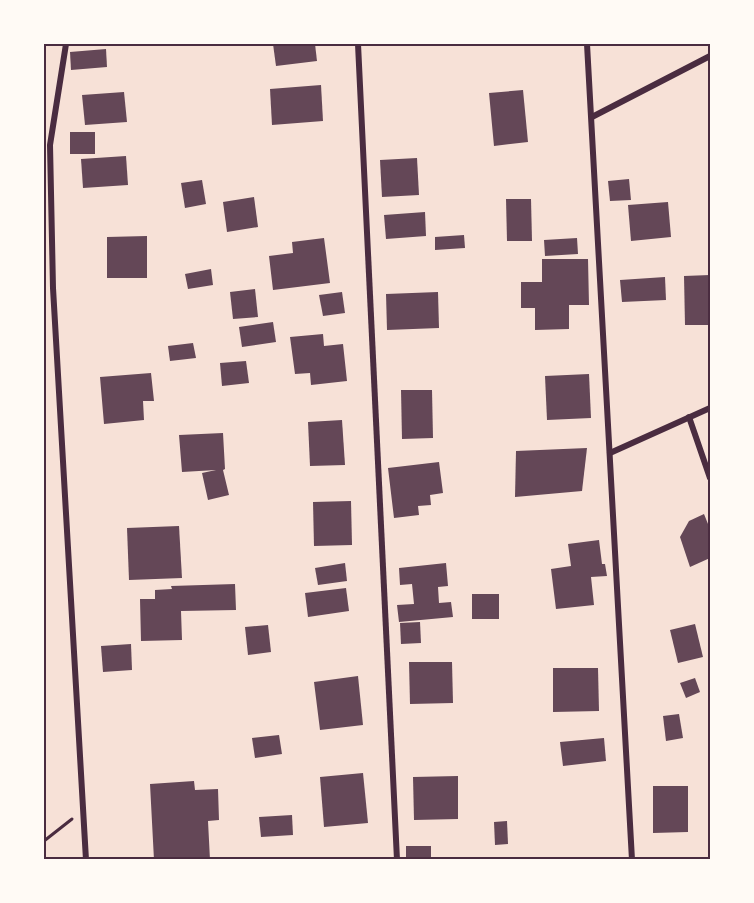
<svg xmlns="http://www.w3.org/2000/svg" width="754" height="903" font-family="Mulish,sans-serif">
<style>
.building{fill:#644757}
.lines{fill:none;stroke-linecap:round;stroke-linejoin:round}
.path{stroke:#4a2c40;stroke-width:3}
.minor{stroke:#4a2c40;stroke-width:6}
.neatline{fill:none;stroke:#4a2c40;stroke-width:2}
</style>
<rect width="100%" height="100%" fill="#f7e1d7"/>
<g class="building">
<polygon points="273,44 315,44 317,61 276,66"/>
<polygon points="106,49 107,67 71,70 70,52"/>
<polygon points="321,85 323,121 272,125 270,89"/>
<polygon points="523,90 528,142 494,146 489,93"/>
<polygon points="124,92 127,122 85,125 82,95"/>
<rect x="70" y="132" width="25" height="22"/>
<polygon points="126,156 128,185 83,188 81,159"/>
<polygon points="417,158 419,195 382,197 380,160"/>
<polygon points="629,179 631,200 610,201 608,181"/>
<polygon points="202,180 206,204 185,208 181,183"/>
<polygon points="254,197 258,227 227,232 223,202"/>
<polygon points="506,199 531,199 532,241 507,241"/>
<polygon points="668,202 671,237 631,241 628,205"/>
<polygon points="425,212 426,236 386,239 384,215"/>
<polygon points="464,235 465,248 435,250 435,237"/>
<polygon points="147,236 147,278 107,278 107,237"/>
<polygon points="324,238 330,283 273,290 269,256 293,253 292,242"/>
<polygon points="577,238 578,254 545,256 544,240"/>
<polygon points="542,259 588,259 589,305 569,305 569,329 535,330 535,308 521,308 521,282 542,282"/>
<polygon points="211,269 213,285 188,289 185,274"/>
<polygon points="710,275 710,325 685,325 684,276"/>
<polygon points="665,277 666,300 622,302 620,280"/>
<polygon points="255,289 258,317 233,319 230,292"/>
<polygon points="342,292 345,313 323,316 319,295"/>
<polygon points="438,292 439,328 387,330 386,294"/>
<polygon points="273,322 276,342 242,347 239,327"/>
<polygon points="323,334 324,346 343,344 347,381 311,385 310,373 295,374 290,337"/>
<polygon points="193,343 196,358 170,361 168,346"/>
<polygon points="246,361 249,383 222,386 220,363"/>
<polygon points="151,373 154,401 143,401 144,420 104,424 100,377"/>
<polygon points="589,374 591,418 547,420 545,376"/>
<polygon points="401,390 432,390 433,438 402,439"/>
<polygon points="342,420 345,465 310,466 308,422"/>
<polygon points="223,433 225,469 223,470 229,495 208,500 202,473 216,470 182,472 179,435"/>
<polygon points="587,448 582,491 515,497 516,451"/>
<polygon points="439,462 443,493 430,495 431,505 418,506 419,515 394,518 388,468"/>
<polygon points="351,501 352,545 314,546 313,502"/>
<polygon points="704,514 710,529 710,558 690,567 680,537 689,521"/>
<polygon points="179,526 182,578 129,580 127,528"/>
<polygon points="599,540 602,564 605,564 607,576 591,577 594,605 556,609 551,569 571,566 568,544"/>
<polygon points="345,563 347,581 318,585 315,568"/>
<polygon points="446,563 448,586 438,587 439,603 451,602 453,617 399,622 397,605 414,604 412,584 400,585 399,568"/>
<polygon points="235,584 236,610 181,611 182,640 141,641 140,599 155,599 155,590 172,589 171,586"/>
<polygon points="346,588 349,611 308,617 305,593"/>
<rect x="472" y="594" width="27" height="25"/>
<polygon points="420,622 421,643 401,644 400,623"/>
<polygon points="695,624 703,657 678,663 670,630"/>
<polygon points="268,625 271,652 248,655 245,627"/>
<polygon points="131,644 132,670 103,672 101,646"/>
<polygon points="409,662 452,662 453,703 410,704"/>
<polygon points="553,668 598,668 599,711 553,712"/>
<polygon points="358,676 363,725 320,730 314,682"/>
<polygon points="695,678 700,692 686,698 680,683"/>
<polygon points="679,714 683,738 666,741 663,716"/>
<polygon points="279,735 282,754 255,758 252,738"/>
<polygon points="604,738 606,761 563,766 560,742"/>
<polygon points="363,773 368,823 324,827 320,777"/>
<polygon points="458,776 458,819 414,820 413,777"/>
<polygon points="194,781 195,790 218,789 219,820 208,821 210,860 154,860 150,784"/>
<polygon points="653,786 688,786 688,832 653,833"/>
<polygon points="292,815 293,835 261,837 259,817"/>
<polygon points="507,821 508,844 495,845 494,822"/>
<rect x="406" y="846" width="25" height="14"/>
</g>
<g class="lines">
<polyline class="path" points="44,841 72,819"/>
<g class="minor">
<polyline points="66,44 50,145 53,288 86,860"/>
<polyline points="358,44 397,860"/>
<polyline points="587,44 632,860"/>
<polyline points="592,117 710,56"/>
<polyline points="689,417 710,478"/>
<polyline points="610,453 710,408"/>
</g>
</g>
<rect width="754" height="903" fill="none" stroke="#fffaf5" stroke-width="90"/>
<rect x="45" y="45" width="664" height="813" class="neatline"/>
</svg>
